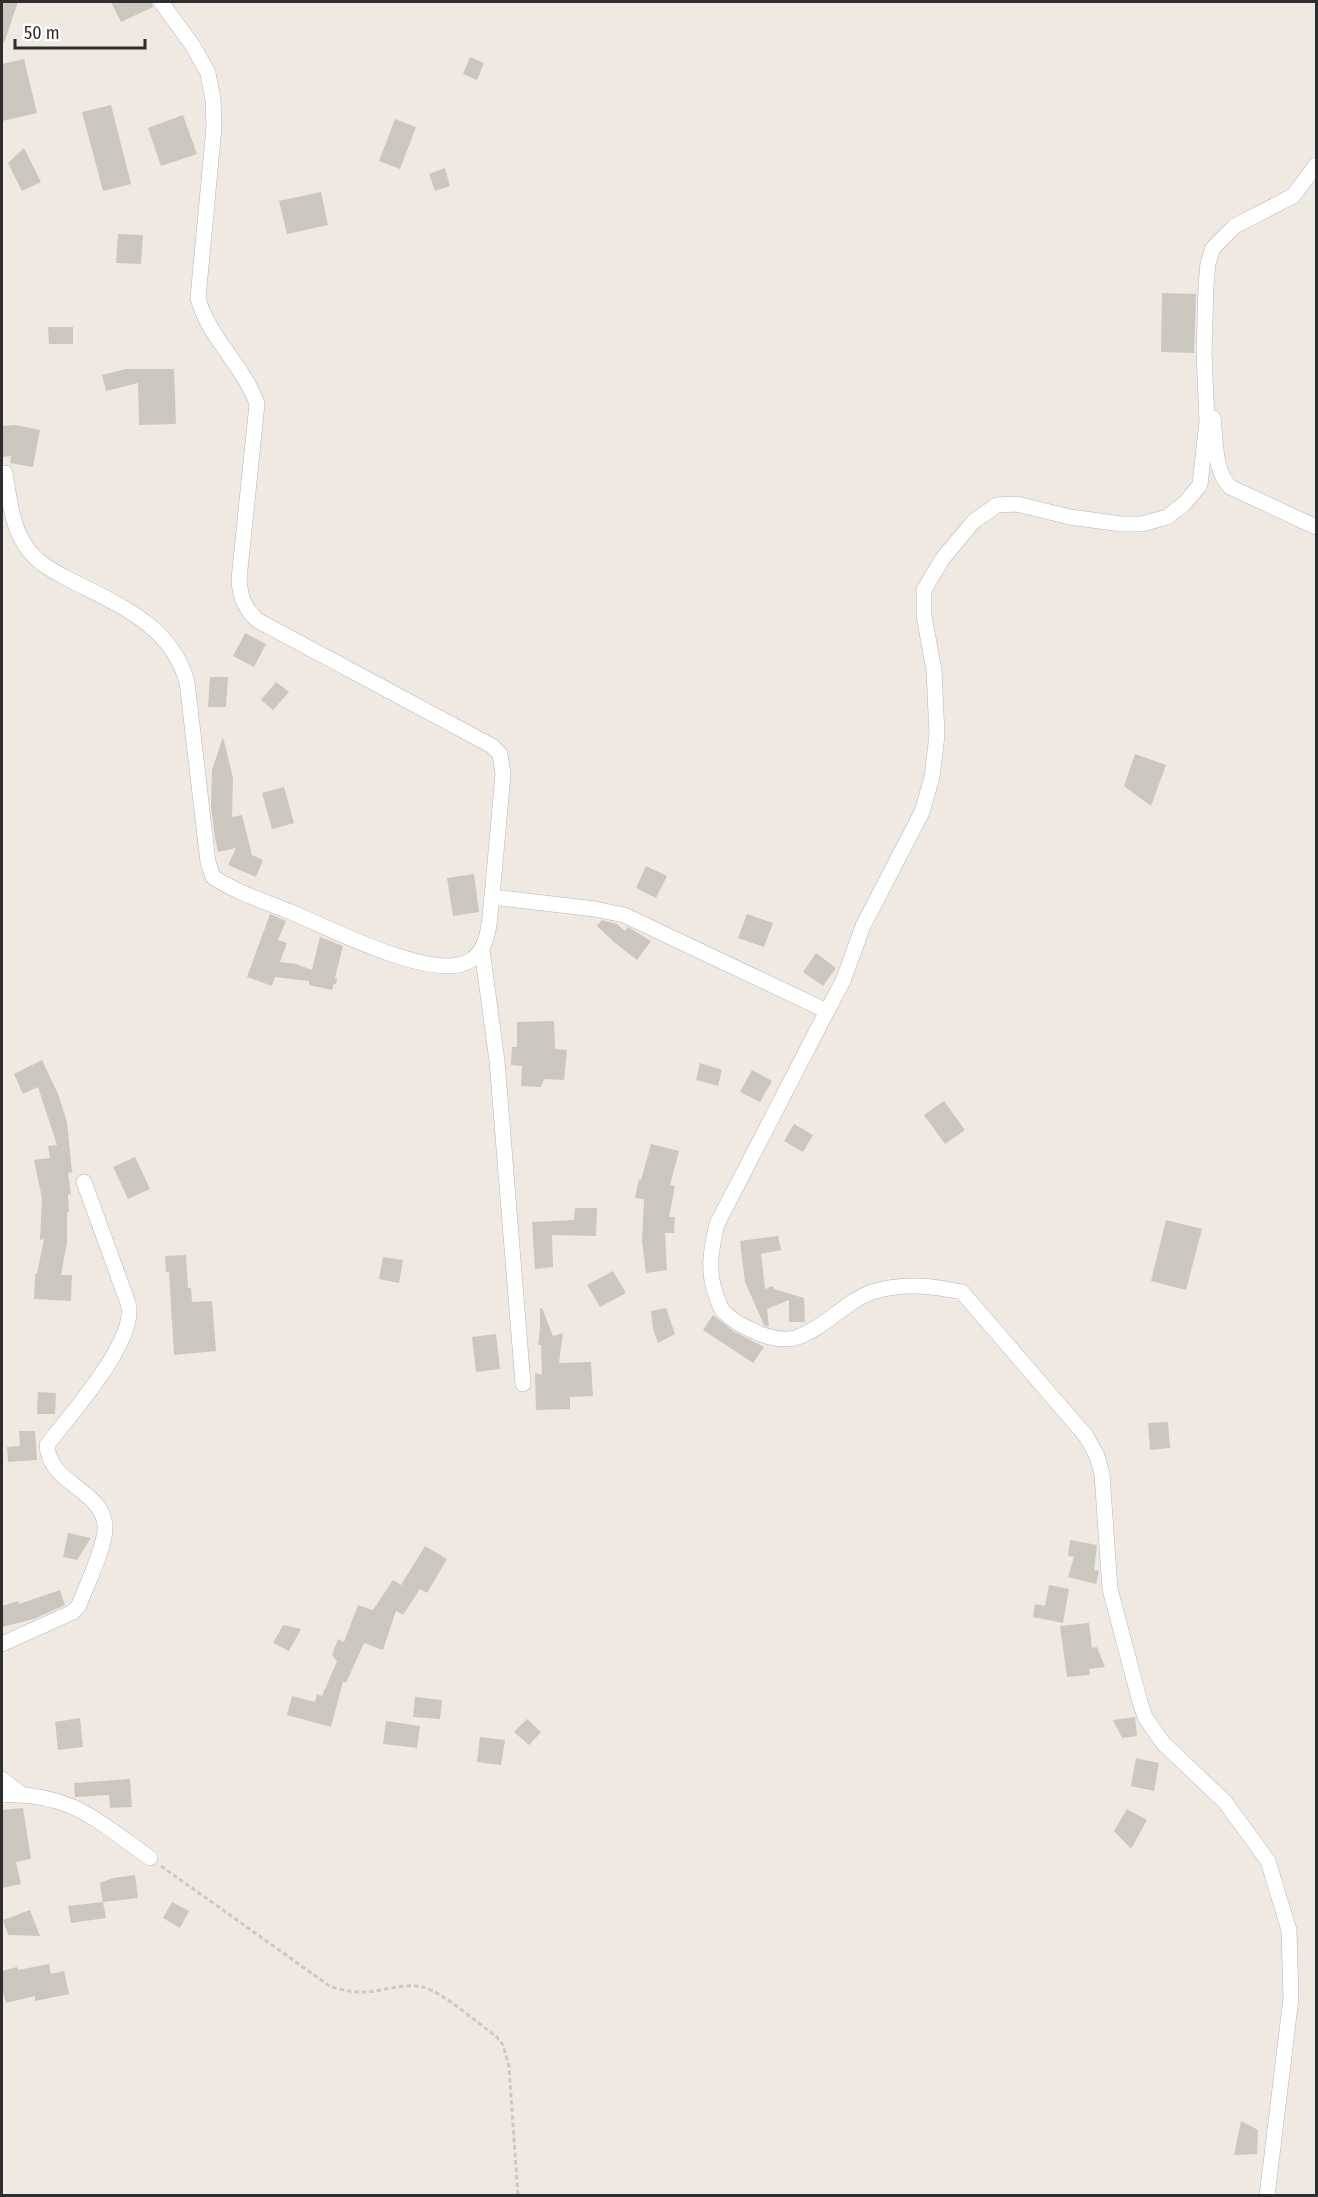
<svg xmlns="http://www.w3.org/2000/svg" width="1318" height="2197" font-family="'Fira Sans Condensed',sans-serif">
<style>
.building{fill:#cbc7bf}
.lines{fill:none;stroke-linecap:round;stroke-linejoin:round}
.street-casing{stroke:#b4b7c1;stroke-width:16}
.path{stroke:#c9c9c9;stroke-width:3;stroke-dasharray:4.5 3;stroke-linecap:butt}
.street{stroke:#fff;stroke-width:15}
</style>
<rect width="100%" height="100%" fill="#efe9e1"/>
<g class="building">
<polygon points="2,2 18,2 4,43 2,42"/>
<polygon points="111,2 151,2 153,7 121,22"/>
<polygon points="470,57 484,63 477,80 463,74"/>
<polygon points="24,59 37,113 2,121 2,64"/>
<polygon points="111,105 131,184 103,191 82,112"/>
<polygon points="183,115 197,154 161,166 148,128"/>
<polygon points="395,119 416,127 400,169 379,161"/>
<polygon points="24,148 41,182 22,191 8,163"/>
<polygon points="445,168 450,186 435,191 429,174"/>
<polygon points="321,192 328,225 287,234 279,201"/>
<polygon points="118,234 143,235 141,264 116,263"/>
<polygon points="1162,293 1196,294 1194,353 1161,352"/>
<polygon points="48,327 73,327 73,344 49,344"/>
<polygon points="126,369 174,369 176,424 139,425 138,383 106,391 102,375"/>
<polygon points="15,425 40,430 33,467 10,463 11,456 2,457 2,426"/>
<polygon points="245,633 266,644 254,667 233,656"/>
<polygon points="210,677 228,677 226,707 208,707"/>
<polygon points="276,682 289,692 273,710 261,700"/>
<polygon points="223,737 233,778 232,817 242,815 252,855 263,860 256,877 228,865 236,848 218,852 215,838 211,806 212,770"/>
<polygon points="1135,754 1166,765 1151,806 1124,786"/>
<polygon points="284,787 294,823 272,829 262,793"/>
<polygon points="646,866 667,876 656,898 636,888"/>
<polygon points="474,874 479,912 453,916 447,878"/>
<polygon points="270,914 286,921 278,940 287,943 280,962 296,964 312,970 320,937 343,946 335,978 337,979 336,984 334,984 332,990 309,985 309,981 275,977 272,986 247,977"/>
<polygon points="747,914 773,923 764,947 738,938"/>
<polygon points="602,920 617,924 625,931 628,927 651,941 637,960 615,943 597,926"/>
<polygon points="816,953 836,968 823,986 803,972"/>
<polygon points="554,1021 555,1049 567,1050 564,1080 544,1079 541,1087 521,1086 522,1066 511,1065 512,1047 517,1047 517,1022"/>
<polygon points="42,1060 58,1094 67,1122 72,1172 68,1173 71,1194 68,1195 69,1212 67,1212 67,1242 61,1275 72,1275 71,1301 34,1299 35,1274 37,1274 44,1239 40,1240 42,1198 34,1160 50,1158 48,1146 57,1145 38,1087 23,1094 14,1074"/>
<polygon points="700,1063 722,1070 718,1086 696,1080"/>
<polygon points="752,1070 772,1081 760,1102 740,1092"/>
<polygon points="944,1101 965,1130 945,1144 924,1115"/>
<polygon points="794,1124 813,1135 803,1152 784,1141"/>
<polygon points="651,1144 679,1151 670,1185 675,1186 669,1217 675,1217 674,1233 665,1233 667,1270 646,1273 642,1240 644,1199 635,1198 639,1179 641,1180"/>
<polygon points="135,1157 150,1189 128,1199 113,1167"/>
<polygon points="575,1208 597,1208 596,1236 552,1235 553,1267 535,1269 532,1222 574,1220"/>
<polygon points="1166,1220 1202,1229 1186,1290 1151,1281"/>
<polygon points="778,1236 781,1250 761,1254 765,1289 773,1286 774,1289 804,1298 805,1322 789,1322 789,1300 767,1309 769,1327 764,1325 745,1282 740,1241"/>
<polygon points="186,1255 188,1288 191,1288 192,1302 212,1301 216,1351 174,1355 169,1272 166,1272 165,1256"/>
<polygon points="383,1257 403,1260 399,1283 379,1279"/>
<polygon points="613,1271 626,1293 600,1307 587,1285"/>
<polygon points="540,1308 542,1308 553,1336 563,1333 559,1363 591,1362 593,1396 570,1397 570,1409 536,1410 535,1373 542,1375 541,1345 538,1345 540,1329"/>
<polygon points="666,1308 675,1334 658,1343 653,1329 651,1311"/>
<polygon points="713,1315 733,1331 764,1347 753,1363 703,1330"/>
<polygon points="496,1334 500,1369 476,1372 472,1337"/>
<polygon points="38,1392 56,1393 55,1414 37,1414"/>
<polygon points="1168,1422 1170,1448 1150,1450 1148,1423"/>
<polygon points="19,1431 35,1431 37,1460 8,1462 7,1447 20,1446"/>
<polygon points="68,1533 91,1538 77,1560 63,1557"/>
<polygon points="1070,1540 1097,1545 1094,1570 1099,1571 1096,1584 1068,1577 1074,1557 1068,1556"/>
<polygon points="425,1546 447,1559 427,1593 420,1589 403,1615 396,1611 383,1650 364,1643 346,1683 343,1681 331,1727 287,1715 292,1696 315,1702 317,1694 322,1696 337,1661 332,1655 338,1639 344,1642 358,1605 373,1610 393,1580 401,1585"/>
<polygon points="1049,1585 1069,1589 1063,1623 1033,1617 1035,1604 1045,1606"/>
<polygon points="60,1590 65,1605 34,1619 2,1627 2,1606 18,1601 19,1604"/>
<polygon points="1089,1623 1092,1648 1097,1647 1105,1667 1089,1669 1090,1675 1067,1677 1060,1626"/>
<polygon points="283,1625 301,1629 289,1651 273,1643"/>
<polygon points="415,1697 442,1700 440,1719 413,1717"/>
<polygon points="1135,1717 1137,1736 1122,1738 1113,1720"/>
<polygon points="80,1718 83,1747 58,1750 55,1722"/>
<polygon points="527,1719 541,1732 529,1745 514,1732"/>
<polygon points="386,1721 420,1726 417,1748 383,1744"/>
<polygon points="480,1737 505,1740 501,1765 477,1762"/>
<polygon points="1136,1758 1159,1763 1154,1791 1131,1786"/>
<polygon points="130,1779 132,1807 110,1808 109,1795 75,1797 74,1783"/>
<polygon points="23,1808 31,1859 16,1862 21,1884 2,1888 2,1810"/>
<polygon points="1127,1809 1147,1820 1131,1849 1114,1831"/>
<polygon points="135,1875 138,1898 103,1902 100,1883 113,1878"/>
<polygon points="103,1902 106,1918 71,1923 68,1906"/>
<polygon points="172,1902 189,1911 180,1928 163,1918"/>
<polygon points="30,1910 40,1936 8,1935 3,1920"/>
<polygon points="49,1964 51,1974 64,1971 69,1994 35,2001 35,1996 6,2003 2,1989 2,1971 17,1967 18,1970"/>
<polygon points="1241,2121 1258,2130 1257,2154 1234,2155"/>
</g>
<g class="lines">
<g class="street-casing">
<g id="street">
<path d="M161,2l32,44 15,27 5,26 1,28 -16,171c10,39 46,68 59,106l-18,175c1,18 6,30 18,41l235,126 8,8 3,20 -11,123 103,12 29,6 203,96 -110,213c-6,25 -10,47 -1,71 2,6 4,13 8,17 8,8 20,15 30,19 12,6 31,11 44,6 28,-10 46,-35 74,-45 30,-10 60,-6 90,0l124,144 11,20 5,18 8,115 30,113 5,15 18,26 62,59 43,59 21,69 2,68 -24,198"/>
<path d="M1213,418c3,23 1,53 17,69l86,40"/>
<path d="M5,473c4,22 6,47 17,67 10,20 29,30 48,40 49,25 101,45 117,102l21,180 5,15c24,16 54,25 80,36 37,15 143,71 178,47 20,-13 18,-42 21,-63"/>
<polyline points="482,950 497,1061 523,1384"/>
<polyline points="827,1011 843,981 863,926 922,812 932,777 937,735 934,670 924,616 924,590 931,578 943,558 974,521 997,505 1017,504 1070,517 1121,524 1142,524 1167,517 1184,504 1200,485 1207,421 1204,353 1206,285 1208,263 1213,248 1235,226 1293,196 1316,165"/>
<path d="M2,1644l71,-32 6,-7c7,-18 28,-62 26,-80 -4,-36 -56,-41 -58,-80 22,-29 92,-106 81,-142l-44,-121"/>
<polyline points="2,1779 21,1794"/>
<path d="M2,1795c67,-4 97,27 148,63"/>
</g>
</g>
<path class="path" d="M161,1866l170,121c12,3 24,6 37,5 18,-2 37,-9 55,-5 21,6 54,36 73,49l7,9 6,22 9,129"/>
<use href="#street" class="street"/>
</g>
<rect width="1318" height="2197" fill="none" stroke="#2e2e2e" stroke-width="6"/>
<path d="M15 39v9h130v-9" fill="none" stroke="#2e2e2e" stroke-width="3"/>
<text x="24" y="39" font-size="18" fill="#2e2e2e" stroke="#ffffff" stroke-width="4.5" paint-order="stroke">50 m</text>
</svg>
